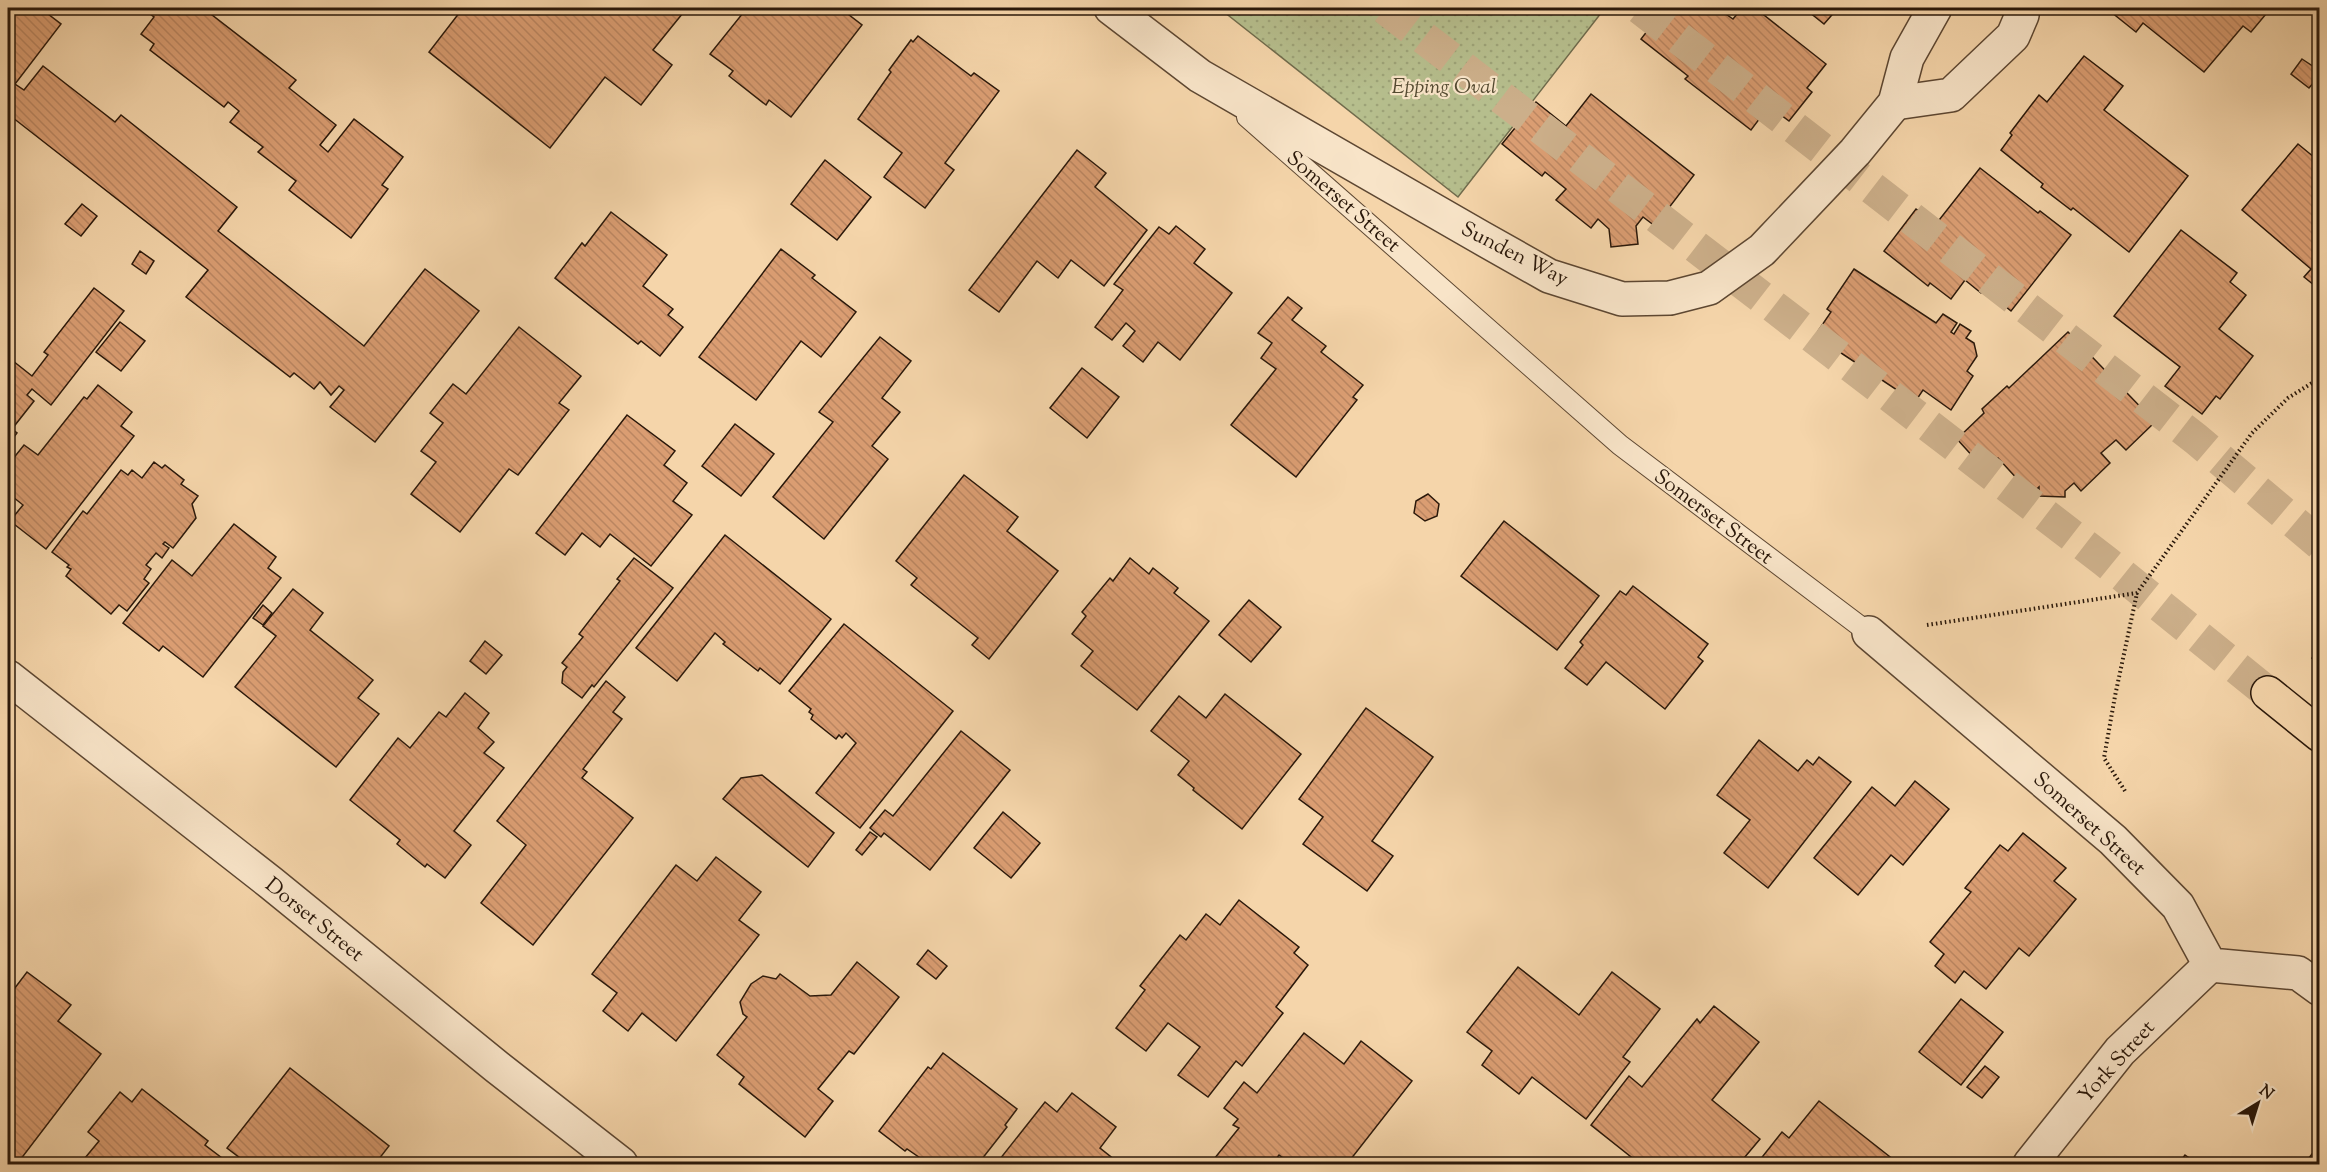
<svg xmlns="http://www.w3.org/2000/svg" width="2327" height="1172" font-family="'Sorts Mill Goudy',serif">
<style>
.park{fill:url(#park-dots);stroke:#706b4c;stroke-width:1.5}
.building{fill:url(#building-back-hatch);stroke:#2a180a;stroke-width:1.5}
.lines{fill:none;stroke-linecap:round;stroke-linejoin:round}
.highway-tunnel{stroke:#ccaf8a;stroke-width:33;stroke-dasharray:33 16;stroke-linecap:butt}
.lane-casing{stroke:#5d4732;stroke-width:22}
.street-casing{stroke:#5d4732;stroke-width:36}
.highway-casing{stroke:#2a180a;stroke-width:36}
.path{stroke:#2a180a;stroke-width:4;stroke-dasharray:1.5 3;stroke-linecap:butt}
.lane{stroke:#f8e4c8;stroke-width:20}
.street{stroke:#f8e4c8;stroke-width:33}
.highway{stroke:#f5d5aa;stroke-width:33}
.labels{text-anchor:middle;stroke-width:4.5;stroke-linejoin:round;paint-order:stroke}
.park-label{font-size:21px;font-style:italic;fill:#544a31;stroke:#f8e4c8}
.street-label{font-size:21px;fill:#2a180a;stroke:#f8e4c8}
</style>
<defs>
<pattern id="park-dots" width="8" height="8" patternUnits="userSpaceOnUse" patternTransform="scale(1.5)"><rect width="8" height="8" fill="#b6be8d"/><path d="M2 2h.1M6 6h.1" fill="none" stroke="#9da378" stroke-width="1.8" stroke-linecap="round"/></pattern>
<pattern id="building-back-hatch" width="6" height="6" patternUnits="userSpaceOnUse" patternTransform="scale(1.5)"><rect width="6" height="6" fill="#da9d72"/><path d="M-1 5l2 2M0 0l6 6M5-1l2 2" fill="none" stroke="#bb8661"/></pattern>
</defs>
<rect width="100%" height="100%" fill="#f5d5aa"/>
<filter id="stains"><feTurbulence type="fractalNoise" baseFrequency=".00333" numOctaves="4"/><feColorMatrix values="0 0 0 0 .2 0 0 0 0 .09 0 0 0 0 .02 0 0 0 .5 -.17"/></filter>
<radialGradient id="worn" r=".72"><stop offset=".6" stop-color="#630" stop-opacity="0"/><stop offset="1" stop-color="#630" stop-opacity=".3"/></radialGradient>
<polygon class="park" points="1219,8 1605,8 1458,197"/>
<g class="building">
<polygon points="8,8 40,8 61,24 15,84 24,90 43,66 115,122 121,115 237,207 218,231 364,346 425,269 479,311 375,442 330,407 344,390 339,386 331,395 320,382 314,389 294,373 290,377 186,297 208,270 8,114"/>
<polygon points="142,8 203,8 296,80 289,88 336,125 320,145 328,152 354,119 403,157 382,185 388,189 351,238 289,190 296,181 258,152 263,147 230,122 239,111 228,102 224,107 150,50 154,44 141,34 154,17"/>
<polygon points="463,8 687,8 653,50 672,65 641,105 605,77 550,148 429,52"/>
<polygon points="747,8 840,8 862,25 791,117 769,100 766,105 729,76 733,71 710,54"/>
<polygon points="1665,8 1717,8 1733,19 1742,8 1755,8 1826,64 1807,88 1812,92 1789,121 1769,106 1751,130 1685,79 1688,76 1641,39"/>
<polygon points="1804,8 1838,8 1824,24"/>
<polygon points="2106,8 2271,8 2251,32 2243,26 2204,72 2143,23 2136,32"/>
<polygon points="918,36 971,76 974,73 999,91 945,163 954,170 925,208 884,177 902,153 858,119 891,72 889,70 911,40 913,42"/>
<polygon points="2084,56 2123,86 2104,110 2188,176 2129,252 2073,208 2071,210 2041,187 2043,184 2001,150 2012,135 2010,133 2039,95 2047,102"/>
<polygon points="2302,59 2320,71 2320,75 2309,88 2291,74"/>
<polygon points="1591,94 1694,175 1655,226 1643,217 1636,226 1638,244 1611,247 1609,229 1598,219 1591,228 1556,200 1566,189 1545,172 1542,176 1502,144 1536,102 1566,126"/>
<polygon points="2298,144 2320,162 2320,290 2304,277 2311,269 2242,210"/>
<polygon points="1077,150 1106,173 1095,187 1147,230 1104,286 1071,260 1058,278 1037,261 999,312 969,290"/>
<polygon points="825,160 871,197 837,240 791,204"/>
<polygon points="1980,168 2038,213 2040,211 2071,235 2011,311 1984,289 1981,293 1965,280 1951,299 1930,283 1928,286 1884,251 1916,209 1936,224"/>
<polygon points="82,204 97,216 81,236 65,224"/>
<polygon points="611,212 667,255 643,286 673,309 668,315 683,327 660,356 641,341 638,344 555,278 582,243 585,246"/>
<polygon points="1176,226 1205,249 1194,263 1232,293 1180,360 1158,342 1143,362 1123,346 1135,331 1126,323 1112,340 1095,327 1123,290 1114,284 1159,227 1169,234"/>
<polygon points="2181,230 2237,273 2230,282 2246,295 2219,329 2253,356 2220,399 2216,396 2202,414 2165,386 2180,367 2114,316"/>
<polygon points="781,249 815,275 812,278 856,312 821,357 801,341 756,400 699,357"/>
<polygon points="140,251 154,261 146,274 132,264"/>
<polygon points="1854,269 1936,323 1943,314 1957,323 1951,332 1954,334 1960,324 1971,331 1966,338 1974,343 1977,356 1967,371 1973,376 1951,410 1923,390 1915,402 1832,347 1835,343 1818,331 1831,312 1827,309"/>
<polygon points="94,288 124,311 51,405 32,389 27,395 34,401 12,429 17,433 8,445 8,357 32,376 48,355 44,352"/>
<polygon points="1288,297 1302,308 1292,320 1326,346 1321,352 1363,385 1353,397 1357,400 1296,477 1231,425 1276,369 1261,358 1272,343 1258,333"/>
<polygon points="120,322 145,341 121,371 96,352"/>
<polygon points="519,327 581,376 559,403 569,410 518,475 509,469 460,532 411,494 436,462 421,451 443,423 430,413 453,384 466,394"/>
<polygon points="2068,332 2155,422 2126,450 2116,440 2101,453 2110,463 2081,491 2074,483 2065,491 2065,497 2039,496 2039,487 2031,494 1998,458 1985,470 1957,439 1984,413 1982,409 2007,386 2009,388"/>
<polygon points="880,337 911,361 882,398 900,412 872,446 888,459 824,539 773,497 833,422 819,412"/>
<polygon points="1082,368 1119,397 1087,438 1050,408"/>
<polygon points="98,385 132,412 121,426 134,436 46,549 10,521 23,505 8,493 8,465 24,445 38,455 84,397 87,399"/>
<polygon points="627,415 675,451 664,465 687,483 673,501 692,515 651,566 610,534 600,547 582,533 565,555 536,533"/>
<polygon points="735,424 774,454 741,496 702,466"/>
<polygon points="154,462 162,468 165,465 184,480 181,484 198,496 192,504 196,518 173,548 165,542 163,544 169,548 162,558 156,553 146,565 151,569 144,579 149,583 127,611 119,605 111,614 66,576 71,569 67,567 69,565 52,552 83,511 87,514 121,470 128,475 132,470 142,478"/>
<polygon points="964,475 1018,517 1007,531 1058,571 989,659 972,645 978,638 911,585 917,578 896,561"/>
<polygon points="1428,494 1439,504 1437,516 1425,521 1414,513 1416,501"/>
<polygon points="1504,521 1599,596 1557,650 1461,576"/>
<polygon points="234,524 276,557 268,568 281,578 203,677 163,646 159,651 123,623 172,560 192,576"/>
<polygon points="725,535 831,619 780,684 760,668 758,671 723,644 725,642 715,633 677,681 636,648"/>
<polygon points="634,558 673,588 594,687 592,685 582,698 562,683 563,672 567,667 562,663 583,637 579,634 620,581 617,579"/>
<polygon points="1130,558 1149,574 1153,568 1178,588 1174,593 1209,621 1137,710 1081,666 1093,651 1072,634 1086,616 1082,612 1110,578 1113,581"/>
<polygon points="1633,586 1708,644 1698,657 1703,661 1665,709 1606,662 1587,685 1565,668 1583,645 1580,642 1620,591 1626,595"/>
<polygon points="293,589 323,613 310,630 373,680 358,698 379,714 336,767 235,687 276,636 263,626"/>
<polygon points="1249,600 1281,627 1251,662 1219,635"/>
<polygon points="263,605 272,613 263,625 253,618"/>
<polygon points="844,624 953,711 860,828 816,793 856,743 846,733 842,738 839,735 836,739 811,719 813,715 809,712 811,709 789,691"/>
<polygon points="485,641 502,655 486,674 470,661"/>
<polygon points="2320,648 2320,664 2312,658"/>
<polygon points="606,681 625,697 613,712 622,719 583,769 587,772 582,778 633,818 533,945 481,903 526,845 497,821"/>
<polygon points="465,693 489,713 478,728 494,742 484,753 504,768 454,831 471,845 445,878 427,864 425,867 397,844 400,840 350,800 398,738 410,748 439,712 446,717"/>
<polygon points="1225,694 1301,754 1242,829 1193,790 1194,788 1178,775 1189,761 1151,731 1179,696 1206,718"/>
<polygon points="1366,708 1433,757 1372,841 1393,856 1367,891 1303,844 1323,817 1299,799"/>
<polygon points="961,731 1010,770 930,870 884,833 881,837 870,828 885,810 893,816"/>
<polygon points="1759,740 1798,771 1807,760 1813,765 1819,757 1851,782 1768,888 1724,853 1750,820 1717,795"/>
<polygon points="762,775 834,833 808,867 723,799 741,778"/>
<polygon points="1915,781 1949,809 1903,865 1891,855 1858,895 1814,858 1872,787 1895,806"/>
<polygon points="1003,812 1040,843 1011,878 974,848"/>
<polygon points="870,832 877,837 862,855 856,850"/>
<polygon points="2023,833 2066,868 2054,881 2076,899 2029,956 2019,948 1986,989 1964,971 1955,983 1935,966 1944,954 1930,942 1971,892 1965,888 2000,845 2008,851"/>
<polygon points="716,857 761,892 739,920 759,935 676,1041 642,1013 628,1031 603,1011 617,993 592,974 676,865 697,881"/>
<polygon points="1239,900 1299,947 1294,953 1308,965 1276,1007 1283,1013 1242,1066 1236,1061 1208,1097 1178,1075 1200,1047 1168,1023 1146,1051 1116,1028 1145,990 1140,986 1180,935 1186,940 1206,914 1220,925"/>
<polygon points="928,950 947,966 936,979 917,964"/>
<polygon points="857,962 899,997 854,1054 849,1051 818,1089 833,1101 805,1137 739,1084 744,1077 717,1055 747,1017 743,1014 740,1002 751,984 763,976 776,979 780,974 810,996 831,995"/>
<polygon points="1518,967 1579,1015 1612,972 1660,1009 1623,1057 1630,1062 1586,1119 1532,1077 1519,1094 1482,1065 1492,1051 1467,1032"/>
<polygon points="27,972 71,1005 58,1021 101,1054 17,1164 8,1164 8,997"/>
<polygon points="1961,999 2003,1032 1961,1085 1919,1052"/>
<polygon points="1714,1006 1759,1042 1712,1100 1760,1139 1739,1164 1640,1164 1591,1125 1629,1076 1642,1087 1697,1019 1700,1023"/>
<polygon points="1304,1033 1344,1064 1361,1041 1412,1081 1347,1164 1291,1164 1279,1155 1272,1164 1210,1164 1239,1128 1233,1125 1238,1119 1224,1108 1244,1082 1257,1093"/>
<polygon points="943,1053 1017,1109 1005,1125 1007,1127 978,1164 929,1164 907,1149 905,1151 879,1131 928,1067 931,1069"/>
<polygon points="1985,1066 1999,1077 1982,1098 1967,1087"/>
<polygon points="290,1068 389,1146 375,1164 248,1164 227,1148"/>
<polygon points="142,1089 208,1141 205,1145 226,1161 223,1164 80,1164 99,1141 88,1132 120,1092 132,1102"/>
<polygon points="1072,1093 1116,1127 1100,1148 1120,1164 996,1164 1045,1102 1057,1112"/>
<polygon points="1819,1101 1899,1164 1764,1164 1759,1161 1782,1132 1789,1138"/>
<polygon points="2312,1154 2320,1160 2320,1164 2295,1164 2299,1160 2304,1164"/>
<polygon points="2185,1155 2198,1164 2178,1164"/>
</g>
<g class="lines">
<g class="highway-tunnel">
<polyline points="1385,8 2105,561 2268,693"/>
<polyline points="1640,8 2196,439 2320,544"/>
</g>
<g class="lane-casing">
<polyline id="lane" points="1247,117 1620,445 1869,633"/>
</g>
<g class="street-casing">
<g id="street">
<polyline points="1111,8 1200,76 1480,237 1549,276 1622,299 1670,298 1709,288 1762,250 1855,152 1895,103 1907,58 1935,8"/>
<polyline points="1895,103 1951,95 2013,36 2022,15 2023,8"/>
<polyline points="1869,633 2113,840 2178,906 2210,965 2298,973 2320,989"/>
<polyline points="8,677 271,883 497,1067 621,1164"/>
<polyline points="2030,1164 2120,1051 2210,965"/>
</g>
</g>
<g class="highway-casing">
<polyline id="highway" points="2268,693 2320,735"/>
</g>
<g class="path">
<polyline points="1927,625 2137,593 2252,433 2288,398 2320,378"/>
<polyline points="2125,791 2104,758 2115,696 2137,593"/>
</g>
<use href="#lane" class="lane"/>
<use href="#street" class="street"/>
<use href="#highway" class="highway"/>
</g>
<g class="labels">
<g class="park-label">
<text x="1444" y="93">Epping Oval</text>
</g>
<g class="street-label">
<text transform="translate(1344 201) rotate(41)" y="7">Somerset Street</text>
<text transform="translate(1515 253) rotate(27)" y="7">Sunden Way</text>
<text transform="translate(1714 516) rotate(37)" y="7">Somerset Street</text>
<text transform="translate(2090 823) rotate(42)" y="7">Somerset Street</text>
<text transform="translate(315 919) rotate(39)" y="7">Dorset Street</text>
<text transform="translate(2116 1061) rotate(-48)" y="7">York Street</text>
</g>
</g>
<rect width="2327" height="1172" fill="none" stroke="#f5d5aa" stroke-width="30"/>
<rect x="9" y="9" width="2309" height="1154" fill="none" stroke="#2a180a" stroke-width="3"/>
<rect x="15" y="15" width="2297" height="1142" fill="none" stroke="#2a180a" stroke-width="1.5"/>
<g transform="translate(2258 1103) rotate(38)" stroke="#f8e4c8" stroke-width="4.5" paint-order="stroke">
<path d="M0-4.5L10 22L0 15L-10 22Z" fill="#2a180a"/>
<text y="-9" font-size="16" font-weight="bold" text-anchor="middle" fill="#2a180a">N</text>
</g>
<rect width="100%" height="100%" filter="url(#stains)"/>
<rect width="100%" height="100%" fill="url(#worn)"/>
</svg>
